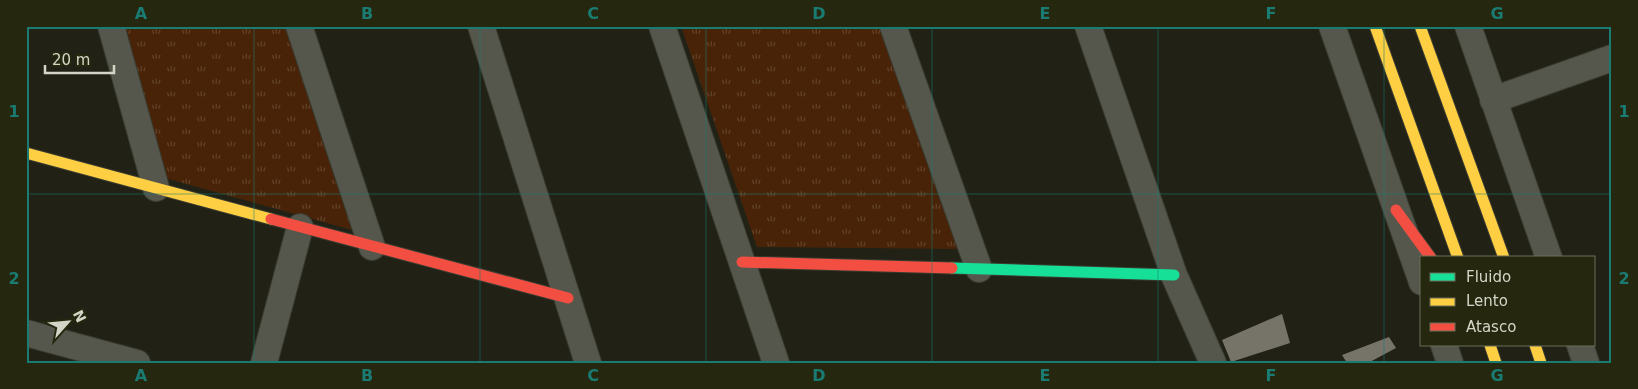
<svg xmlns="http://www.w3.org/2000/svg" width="1638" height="389" font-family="'DejaVu Sans',sans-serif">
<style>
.park{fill:url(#park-tufts)}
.building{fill:#767469}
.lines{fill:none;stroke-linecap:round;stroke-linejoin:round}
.street-casing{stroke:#3a3c31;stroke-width:28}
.fast-casing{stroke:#3a3c31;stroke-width:13}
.slow-casing{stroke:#3a3c31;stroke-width:13}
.jam-casing{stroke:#3a3c31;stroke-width:13}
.street{stroke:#56574c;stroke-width:26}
.fast{stroke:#16e098;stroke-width:11}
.slow{stroke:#ffcf43;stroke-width:11}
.jam{stroke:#f24e42;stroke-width:11}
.grid{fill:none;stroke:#197b72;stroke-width:1;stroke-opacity:0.55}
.neatline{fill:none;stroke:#197b72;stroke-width:2}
.grid-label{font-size:16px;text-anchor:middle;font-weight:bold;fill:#197b72}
</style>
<defs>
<pattern id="park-tufts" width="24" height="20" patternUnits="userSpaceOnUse" patternTransform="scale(1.25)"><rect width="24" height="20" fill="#492307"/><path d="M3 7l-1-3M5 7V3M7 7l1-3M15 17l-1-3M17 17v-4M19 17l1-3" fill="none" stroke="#62422a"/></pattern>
</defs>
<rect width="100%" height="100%" fill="#212215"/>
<g class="park">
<polygon points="123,26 288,26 356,231 165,178"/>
<polygon points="681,26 882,26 962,249 757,247"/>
</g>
<g class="building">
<polygon points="1282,314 1290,343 1231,362 1222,340"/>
<polygon points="1389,337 1396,348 1368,363 1347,363 1342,355"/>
</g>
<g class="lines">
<g class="street-casing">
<g id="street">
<polyline points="111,26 156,188"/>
<polyline points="299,26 372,247"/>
<polyline points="481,26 588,363"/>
<polyline points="662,26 776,363"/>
<polyline points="893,26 979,269"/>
<polyline points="1088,26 1174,275 1213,363"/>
<polyline points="1332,26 1422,282"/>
<polyline points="1468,26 1549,258"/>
<polyline points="1493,100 1612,58"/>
<polyline points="26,333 137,363"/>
<polyline points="1444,345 1450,363"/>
<polyline points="1580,345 1586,363"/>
<polyline points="264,363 300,227"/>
</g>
</g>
<g class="fast-casing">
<polyline id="fast" points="952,268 1174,275"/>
</g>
<g class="slow-casing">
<g id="slow">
<polyline points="1375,26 1458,258"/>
<polyline points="1420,26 1504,258"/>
<polyline points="26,153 271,219"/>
<polyline points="1490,345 1496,363"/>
<polyline points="1535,345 1541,363"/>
</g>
</g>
<g class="jam-casing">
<g id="jam">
<polyline points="1396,210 1431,258"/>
<polyline points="271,219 568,298"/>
<polyline points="742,262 952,268"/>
</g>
</g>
<use href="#street" class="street"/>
<use href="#fast" class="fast"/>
<use href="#slow" class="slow"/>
<use href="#jam" class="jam"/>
</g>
<path class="grid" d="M254,26v337M480,26v337M706,26v337M932,26v337M1158,26v337M1384,26v337M26,194h1586"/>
<rect width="1638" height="389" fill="none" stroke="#25280f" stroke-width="55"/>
<rect x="1420" y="256" width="175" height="90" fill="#25280f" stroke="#6b6e59"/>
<rect x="1430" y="273" width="25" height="8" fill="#16e098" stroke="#6b6e59"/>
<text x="1466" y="282" font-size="15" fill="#d3d6c7">Fluido</text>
<rect x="1430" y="298" width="25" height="8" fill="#ffcf43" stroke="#6b6e59"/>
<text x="1466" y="306" font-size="15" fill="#d3d6c7">Lento</text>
<rect x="1430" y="323" width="25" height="8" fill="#f24e42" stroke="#6b6e59"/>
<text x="1466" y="332" font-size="15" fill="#d3d6c7">Atasco</text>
<g transform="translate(68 322) rotate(63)" stroke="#25280f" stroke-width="4" paint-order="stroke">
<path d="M0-4L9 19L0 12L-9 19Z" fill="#d3d6c7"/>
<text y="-8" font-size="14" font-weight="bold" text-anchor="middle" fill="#d3d6c7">N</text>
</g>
<path d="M45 65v8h69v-8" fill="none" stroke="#d3d6c7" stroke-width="2.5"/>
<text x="52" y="65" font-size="15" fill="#d3d6c7" stroke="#25280f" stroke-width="4" paint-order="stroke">20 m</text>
<rect x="28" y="28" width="1582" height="334" class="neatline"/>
<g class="grid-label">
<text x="141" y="19">A</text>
<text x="367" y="19">B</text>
<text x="593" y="19">C</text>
<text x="819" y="19">D</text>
<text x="1045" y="19">E</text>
<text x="1271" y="19">F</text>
<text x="1497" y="19">G</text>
<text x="14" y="117">1</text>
<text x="1624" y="117">1</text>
<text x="14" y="284">2</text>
<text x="1624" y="284">2</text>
<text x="141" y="381">A</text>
<text x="367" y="381">B</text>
<text x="593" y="381">C</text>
<text x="819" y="381">D</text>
<text x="1045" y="381">E</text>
<text x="1271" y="381">F</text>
<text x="1497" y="381">G</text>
</g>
</svg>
